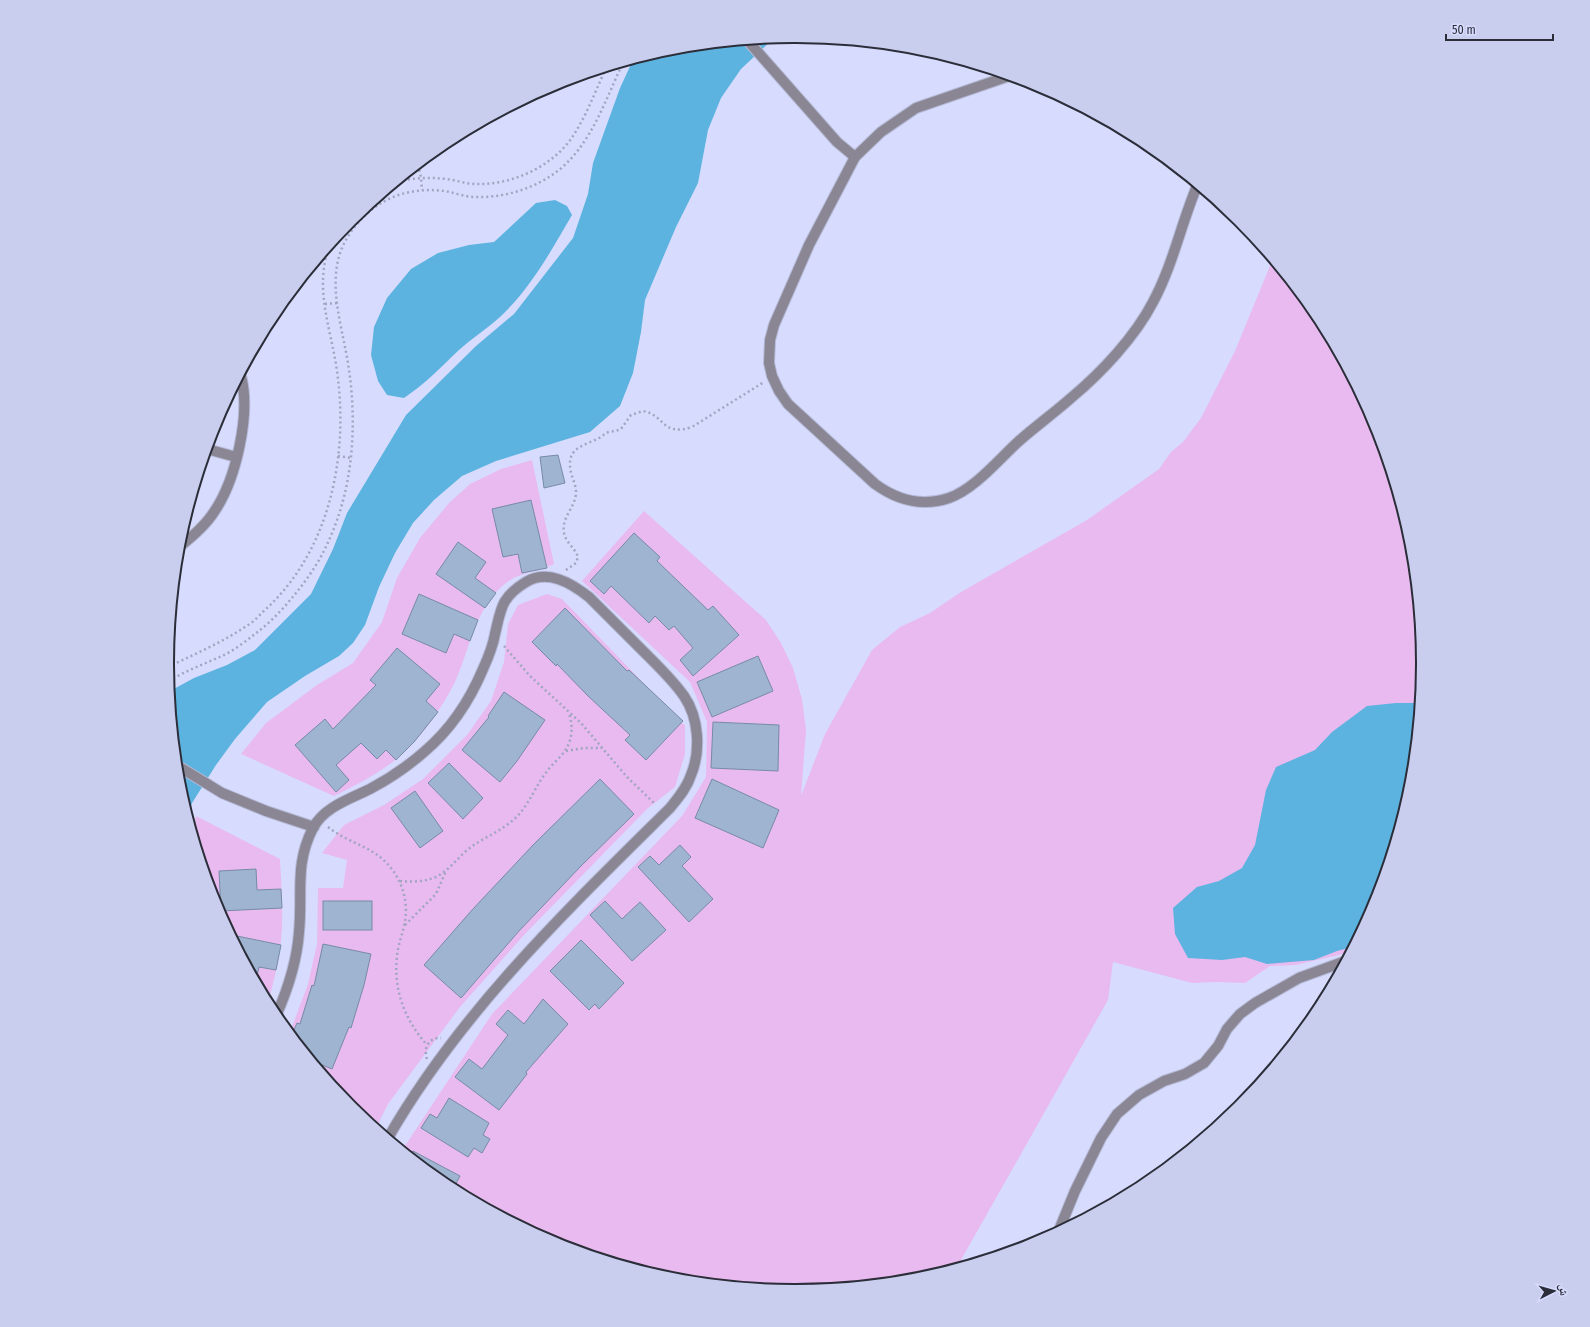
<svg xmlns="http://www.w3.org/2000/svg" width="1590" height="1327" font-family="'Fira Sans Condensed','Noto Naskh Arabic',sans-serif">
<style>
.green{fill:#e8baef}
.water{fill:#5db3df}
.building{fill:#9fb4d0;stroke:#778ba5}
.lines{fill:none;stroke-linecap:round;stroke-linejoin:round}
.minor-casing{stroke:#b5b9d7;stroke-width:12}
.path{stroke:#a1a5c0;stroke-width:2.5;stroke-dasharray:2 3;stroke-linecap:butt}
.minor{stroke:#8a8693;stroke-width:10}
.rim{fill:none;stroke:#2b2d39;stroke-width:2}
</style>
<rect width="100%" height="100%" fill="#d7dcfe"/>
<g class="green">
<polygon points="1272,261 1317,315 1375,424 1410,541 1422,664 1410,786 1375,904 1349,952 1339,955 1295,965 1270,966 1245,983 1217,982 1192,983 1113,962 1108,1000 957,1267 917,1279 795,1291 672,1279 555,1243 446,1185 403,1149 492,1014 682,816 706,777 707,722 690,682 582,581 644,511 766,620 781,643 793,668 802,699 806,730 801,796 825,734 872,650 900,627 930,613 961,592 1087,520 1159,469 1171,452 1183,442 1201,418 1235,351"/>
<path d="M532,460l22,104c-16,8 -34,8 -48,19 -31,24 -36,66 -51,99 -13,26 -37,61 -61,79 -19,14 -39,25 -60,35l-93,-42 25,-31 51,-38 36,-22 29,-41 15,-44 23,-40 29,-35 21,-19 31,-15z"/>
<polygon points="547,594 562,599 685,726 685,754 675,787 647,809 525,934 460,1007 388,1104 376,1128 351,1107 290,1032 308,984 317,944 318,888 343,888 347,860 322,853 344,825 384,805 423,779 467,735 491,701 504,662 508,624 518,605"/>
<path d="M196,816l84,43c1,22 3,45 2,68 -1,25 -7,51 -14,75l-53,-99 -22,-74z"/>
</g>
<g class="water">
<polygon points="774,38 741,69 721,98 708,130 698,183 676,227 645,300 641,332 633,373 620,406 590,432 496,461 462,476 434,500 413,523 395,553 379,587 365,625 353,643 339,656 305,676 267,702 235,739 216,765 192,803 188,814 180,786 170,691 194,678 227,665 255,650 311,594 333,549 347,513 406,415 476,346 514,314 573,238 588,194 593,163 620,88 633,60 673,48"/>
<path d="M555,200l12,6 5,9c-21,36 -41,73 -72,102 -13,12 -28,21 -41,33 -18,17 -34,34 -55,48l-17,-3 -9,-14 -7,-26 3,-28 13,-29 24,-29 27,-16 31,-8 25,-3 42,-39z"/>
<polygon points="1396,703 1419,703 1410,786 1375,904 1352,947 1337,951 1314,960 1267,964 1245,957 1222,960 1188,958 1175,934 1173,908 1197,887 1219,881 1242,868 1255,845 1266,790 1276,767 1315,750 1332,732 1367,706"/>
</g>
<g class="building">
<polygon points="558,455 565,483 544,488 540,457"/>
<polygon points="531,500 547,568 522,573 518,554 503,557 492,509"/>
<polygon points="634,533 660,557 657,561 708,610 713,606 739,635 693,676 680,660 693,648 674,626 669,630 655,616 649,623 611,586 604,594 590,581"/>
<polygon points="458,542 486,562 475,578 496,593 485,608 436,574"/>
<polygon points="419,594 478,620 470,641 454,634 446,653 402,634"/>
<polygon points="565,608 627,671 629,670 683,721 646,760 625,740 630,735 588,696 557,664 556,666 532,642"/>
<polygon points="397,648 440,684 426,701 438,712 414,742 396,760 386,750 377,759 361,743 336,765 349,780 336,792 295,745 325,719 333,729 376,685 370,680"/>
<polygon points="758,656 773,691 712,717 697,682"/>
<polygon points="504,692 545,720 517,761 500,782 462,750 489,717 488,716"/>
<polygon points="713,722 779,725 778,771 711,768"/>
<polygon points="449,763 483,798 463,819 428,783"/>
<polygon points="600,779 634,814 581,866 519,931 461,998 424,965 472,910 534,844"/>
<polygon points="712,779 779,810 763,848 695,818"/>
<polygon points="415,791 443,831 420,848 391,808"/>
<polygon points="680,845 691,857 682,866 713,899 689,922 638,867 650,856 659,865"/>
<polygon points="256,869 257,890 281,889 282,908 221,911 219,871"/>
<rect x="323" y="901" width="49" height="29"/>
<polygon points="605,901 622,919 640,902 666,930 632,961 590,915"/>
<polygon points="232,935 281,945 276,970 259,967 256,980"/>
<polygon points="581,940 624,983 599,1009 595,1004 589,1010 550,971"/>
<polygon points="323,944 371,954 364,985 351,1028 349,1027 332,1069 313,1061 292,1035 297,1023 300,1024 312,985 314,986"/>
<polygon points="543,999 568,1024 526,1072 527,1074 499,1110 455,1077 469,1059 482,1069 508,1035 496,1024 508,1010 524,1024"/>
<polygon points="449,1098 489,1123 483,1135 490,1139 482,1153 474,1148 468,1157 421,1128 430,1114 437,1118"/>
<polygon points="413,1151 460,1176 453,1189 446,1185 410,1155"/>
</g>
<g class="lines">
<g class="minor-casing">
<g id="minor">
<polyline points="748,41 837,142 855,157"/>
<path d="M1009,76l-93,32 -35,24 -26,25 -46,88 -35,80 -4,15 -1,23 3,13 7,15 9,13 87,80c22,16 47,23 74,14 26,-9 50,-39 70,-57 17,-15 35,-28 52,-43 30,-25 64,-61 82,-96 20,-37 28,-78 44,-116"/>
<polyline points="207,449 236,457"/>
<path d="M179,547c13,-10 26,-21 35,-35 22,-32 37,-98 27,-136"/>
<polyline points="178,766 222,793 266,811 314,827"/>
<path d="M276,1016c12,-27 21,-55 23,-84 4,-39 -5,-67 14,-104 11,-21 37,-29 57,-39 19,-10 38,-23 54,-37 26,-22 46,-52 59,-83 5,-11 10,-23 12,-35 6,-25 6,-37 31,-52 22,-13 45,1 63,15 18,18 36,36 54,54 14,14 29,28 41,45 15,22 17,55 7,79 -4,13 -13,23 -21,33 -103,102 -209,203 -282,330"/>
<polyline points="1059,1230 1075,1191 1101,1138 1117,1114 1139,1095 1164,1081 1185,1074 1204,1063 1218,1046 1227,1029 1240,1014 1255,1003 1299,978 1343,962"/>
</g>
</g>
<g class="path">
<polyline points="418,165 421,177 422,190"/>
<path d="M398,181c17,-3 31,-4 48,-2 10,1 20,5 30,5 35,1 74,-16 95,-45 15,-22 24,-47 35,-71"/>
<polyline points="325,304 337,303"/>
<polyline points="338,456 351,458"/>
<path d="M566,570l10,-7 2,-6c-3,-9 -12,-14 -14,-24 -3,-16 12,-26 12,-41 0,-9 -6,-17 -6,-27 -1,-18 16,-20 29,-27 4,-2 6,-5 10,-6 4,-1 8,-1 12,-3l10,-14 12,-4c22,4 19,26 49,16l72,-45"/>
<polyline points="504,646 530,676 581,723 627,777 654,803"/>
<path d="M168,667c27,-13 55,-25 80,-42 7,-4 12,-11 18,-16 64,-59 83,-154 71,-238 -6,-43 -23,-81 -8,-125"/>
<path d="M169,681c16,-10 35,-17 53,-25 11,-5 23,-14 33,-22 15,-11 29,-26 41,-41 13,-16 25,-34 33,-53 27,-59 29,-130 16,-193 -7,-35 -18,-76 2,-109 22,-36 56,-52 98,-47 10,2 20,6 31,6 29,1 60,-9 83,-27 33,-27 46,-70 64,-107"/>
<polyline points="566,751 584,748 602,748"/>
<path d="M328,827c21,17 46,19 63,41 13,16 18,39 13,58 -2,10 -6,19 -7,30 -4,34 8,64 30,89"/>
<path d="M400,881c12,1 24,1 36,-4 12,-6 20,-17 30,-26 14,-12 32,-18 46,-30 16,-13 21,-31 33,-47 7,-11 20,-19 24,-31 4,-10 3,-20 0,-30"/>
<polyline points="405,925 436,894 446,871"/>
<path d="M427,1059c-4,-11 2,-22 14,-21"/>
</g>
<use href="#minor" class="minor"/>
</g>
<path d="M0 0H1590V1327H0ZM794 43H796A620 620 0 0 1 1416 663V664A620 620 0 0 1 796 1284H794A620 620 0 0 1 174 664V663A620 620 0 0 1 794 43Z" fill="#c9ceee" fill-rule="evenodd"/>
<path class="rim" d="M794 43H796A620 620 0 0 1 1416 663V664A620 620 0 0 1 796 1284H794A620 620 0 0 1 174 664V663A620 620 0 0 1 794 43Z"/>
<g transform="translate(1554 1291) rotate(84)" stroke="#d7dcfe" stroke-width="3" paint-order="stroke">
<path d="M0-3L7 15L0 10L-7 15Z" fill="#2b2d39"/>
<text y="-6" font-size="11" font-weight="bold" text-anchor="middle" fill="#2b2d39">ش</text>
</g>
<path d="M1446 34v6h107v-6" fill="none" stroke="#2b2d39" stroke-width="2"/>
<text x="1452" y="34" font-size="12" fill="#2b2d39" stroke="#d7dcfe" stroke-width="3" paint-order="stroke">50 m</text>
</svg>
